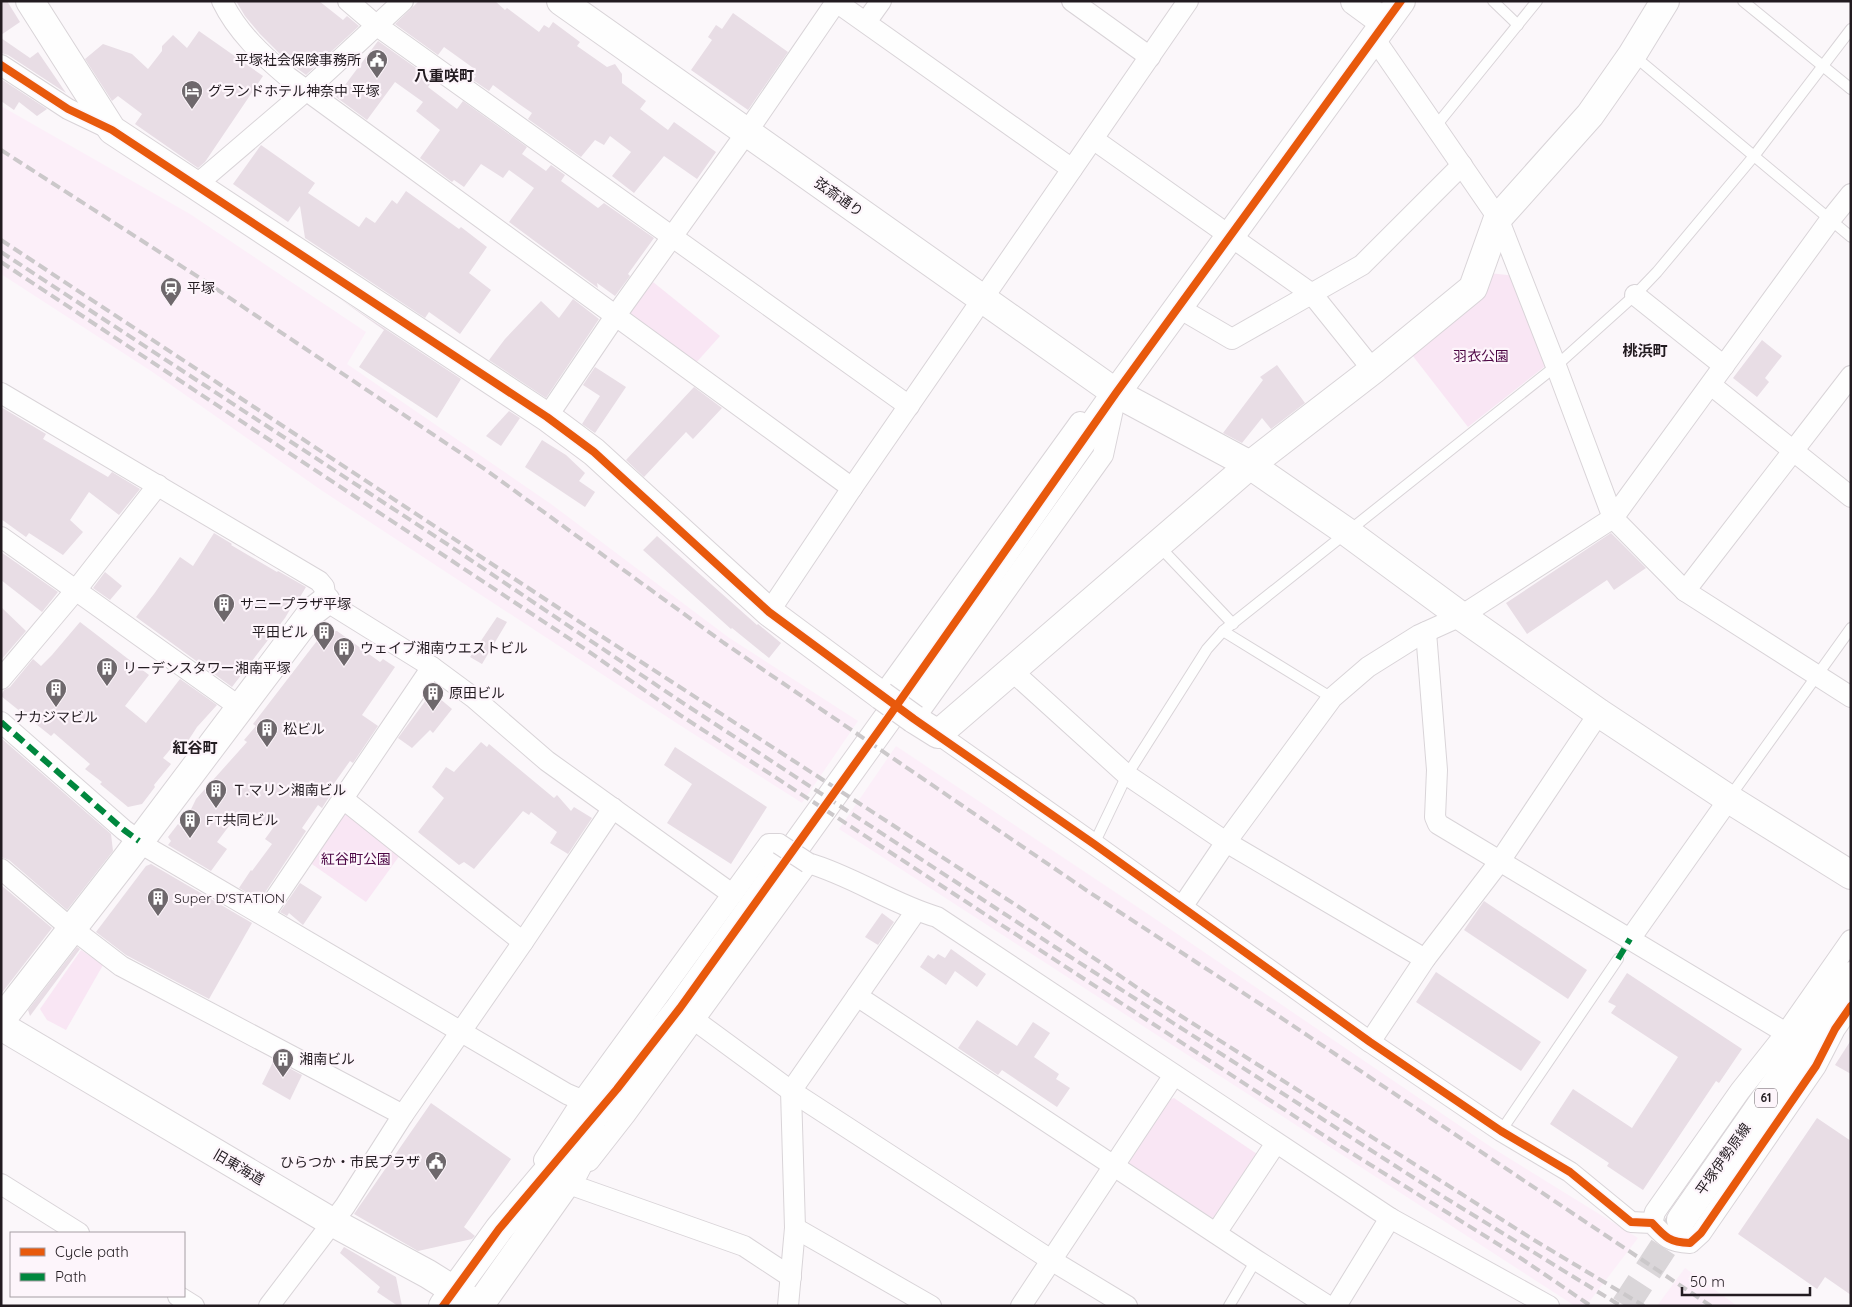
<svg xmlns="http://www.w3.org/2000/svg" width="1852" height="1307" font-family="Quicksand,'Noto Sans JP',sans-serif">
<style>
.built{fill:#fceff9}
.green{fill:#f9e6f4}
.building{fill:#e8dde5}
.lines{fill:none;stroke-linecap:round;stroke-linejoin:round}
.primary-tunnel{stroke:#dad6d9;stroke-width:28;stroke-dasharray:28 14;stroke-linecap:butt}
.lane-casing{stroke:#d9d4d8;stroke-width:12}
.street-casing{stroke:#d9d4d8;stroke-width:22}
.secondary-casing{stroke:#d9d4d8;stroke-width:30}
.primary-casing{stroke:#d9d4d8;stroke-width:30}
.lane{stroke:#fefefe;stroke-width:10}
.street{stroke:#fefefe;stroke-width:20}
.secondary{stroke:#fefefe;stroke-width:28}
.primary{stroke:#fefefe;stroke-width:28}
.rail{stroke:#cbc8ca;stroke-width:4;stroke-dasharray:10 5;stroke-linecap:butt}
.street-bridge-casing{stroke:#d9d4d8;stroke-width:22;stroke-linecap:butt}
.secondary-bridge-casing{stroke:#d9d4d8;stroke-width:30;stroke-linecap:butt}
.street-bridge{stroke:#fefefe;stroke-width:20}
.secondary-bridge{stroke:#fefefe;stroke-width:28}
.quiet{stroke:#00873e;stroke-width:6;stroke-dasharray:12 6;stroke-linecap:butt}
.cycleway-casing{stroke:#fdf5fb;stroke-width:11}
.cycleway{stroke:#e8590c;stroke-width:8}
.labels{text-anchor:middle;stroke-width:4.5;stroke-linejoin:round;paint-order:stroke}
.shield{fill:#fdf5fb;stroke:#645c62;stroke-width:1}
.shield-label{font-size:12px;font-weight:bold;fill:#221b20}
.poi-label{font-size:14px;fill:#221b20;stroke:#fdf5fb;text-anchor:start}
.street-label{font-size:14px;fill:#221b20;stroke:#fdf5fb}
.park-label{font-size:14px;fill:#4c0644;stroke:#fdf5fb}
.neighbourhood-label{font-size:15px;font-weight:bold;fill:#221b20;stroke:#fdf5fb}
</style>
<rect width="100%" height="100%" fill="#fbf7fa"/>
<g class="built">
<polygon points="1,106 190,214 366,332 347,364 551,504 728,637 858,721 802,803 678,724 321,490 151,371 1,274"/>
<polygon points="896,746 1148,914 1491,1147 1638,1238 1586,1306 1575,1306 839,829"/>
<polygon points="1685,1268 1737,1306 1657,1306"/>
</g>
<g class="green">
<polygon points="1489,273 1516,276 1549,363 1468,427 1409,351"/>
<polygon points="653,282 720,336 694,365 629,314"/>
<polygon points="344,812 400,855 366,902 309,862"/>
<polygon points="81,950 103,965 66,1030 47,1020 40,1009"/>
<polygon points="1174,1098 1257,1154 1214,1219 1129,1164 1130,1158 1169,1100"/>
</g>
<g class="building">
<polygon points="1,1 7,1 20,22 1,35"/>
<polygon points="236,1 319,1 343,20 347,16 359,26 306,75 286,60 260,34 245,16"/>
<polygon points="419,1 495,1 505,10 507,8 539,32 544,25 549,28 553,22 580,42 577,46 607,67 615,64 622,74 622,83 646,101 640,109 668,130 674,122 716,152 697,179 664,156 634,193 612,176 631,152 610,136 604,145 595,140 581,157 528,119 532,113 519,104 493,85 489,91 473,80 476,76 473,74 476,70 444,47 438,55 395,24"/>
<polygon points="733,13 788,52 748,110 691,70 712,40 708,37 716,25 722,29"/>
<polygon points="199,31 263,76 205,162 198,168 135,124 142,114 118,96 112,101 85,59 103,44 132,54 148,69 162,51 162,46 173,35 187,48"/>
<polygon points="1,38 30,58 38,52 66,93 8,55 1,53"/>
<polygon points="378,41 433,80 428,87 457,109 463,101 527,147 522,154 546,171 551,165 565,175 561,181 598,208 604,203 654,238 628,274 630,276 615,296 597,283 598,288 509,222 534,188 509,170 503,178 481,164 464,187 454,180 452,182 420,158 440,130 416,111 423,102 395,82 367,120 336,97"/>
<polygon points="1,79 47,109 37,116 19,102 14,110 1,101"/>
<polygon points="261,145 315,183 308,193 359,227 366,217 375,223 392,200 397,204 406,191 459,229 461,227 487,247 469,273 491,290 460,334 429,312 425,318 305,238 300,206 288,222 233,184"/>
<polygon points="340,299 461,379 437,418 359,367 384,330"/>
<polygon points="573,299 599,319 546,398 489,360 505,339 541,301 559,318"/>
<polygon points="1762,340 1782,356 1765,378 1769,382 1757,397 1733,378"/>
<polygon points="1277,365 1305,403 1271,429 1262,418 1242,443 1223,433 1263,380 1260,377"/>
<polygon points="595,367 626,387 595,433 582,424 600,396 583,385"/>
<polygon points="694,387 722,408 693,439 686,432 644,477 626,460"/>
<polygon points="1,407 46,434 43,439 108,477 112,472 140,489 119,515 89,492 70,520 83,532 63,555 29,533 26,537 1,519"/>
<polygon points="509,411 520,418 501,446 486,436"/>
<polygon points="542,440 566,455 585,473 579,481 595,492 585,507 525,467"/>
<polygon points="214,533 232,544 231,545 277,572 278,571 306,587 297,602 295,601 285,618 232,687 136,617 154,594 180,557 193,566"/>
<polygon points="1611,533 1646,568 1614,590 1607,580 1527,634 1506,603"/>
<polygon points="657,536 757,625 758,624 781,643 769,658 732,628 731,629 643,550"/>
<polygon points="1,552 58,592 42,612 1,580"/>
<polygon points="105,572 122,586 110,600 93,588"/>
<polygon points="1,607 26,631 1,660"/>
<polygon points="497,617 507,622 482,664 470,657"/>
<polygon points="80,622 149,675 125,706 146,723 180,679 217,705 197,727 186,744 179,739 163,758 171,764 154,785 155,787 142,804 128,807 100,784 102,782 85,769 90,764 54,733 51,736 1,696 4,690 10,687 33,659 41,666 52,655"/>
<polygon points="337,631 380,662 383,659 395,667 362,715 378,726 353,763 350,761 328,792 331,794 322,808 318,805 302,828 306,831 262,897 255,897 239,888 251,870 252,871 272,844 265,839 273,828 241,810 217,842 227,849 211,871 168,845 171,841 168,837 178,824 182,828 196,799 247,742 244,740 256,726 253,724 323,633"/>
<polygon points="432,692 452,709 433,733 430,730 412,748 398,738"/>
<polygon points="1,738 111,834 113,851 67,910 9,860 1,857"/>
<polygon points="481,742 487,747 489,744 554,798 557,795 571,811 574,807 592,818 568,854 550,843 557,832 531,812 529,815 523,811 474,869 464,862 459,865 418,832 444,798 432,787 446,767 454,772"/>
<polygon points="675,747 767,807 731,864 667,823 692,784 664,765"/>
<polygon points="151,864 252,923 209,999 126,955 96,932 146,866"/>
<polygon points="300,883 322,897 303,925 289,913 287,916 280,912"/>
<polygon points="1,885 52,928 1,994"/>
<polygon points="1484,901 1587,970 1568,999 1464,930"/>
<polygon points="882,913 894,922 878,945 865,937"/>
<polygon points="77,947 80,949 30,1016 28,1010"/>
<polygon points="951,949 986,974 977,987 955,971 946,985 920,967 928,955 934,959 938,954 945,958"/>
<polygon points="1436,972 1541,1042 1521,1071 1416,1002"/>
<polygon points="1627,973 1742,1049 1719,1083 1716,1081 1643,1190 1607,1166 1609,1163 1550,1124 1573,1089 1632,1128 1678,1057 1611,1013 1616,1006 1608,1002"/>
<polygon points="977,1020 1017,1046 1033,1022 1050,1033 1034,1057 1059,1074 1056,1079 1070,1088 1057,1107 1002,1070 998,1075 958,1048"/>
<polygon points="1851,1040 1851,1074 1835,1065"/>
<polygon points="274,1060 302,1075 290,1100 262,1084"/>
<polygon points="431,1103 511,1159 464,1227 475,1236 472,1239 418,1251 354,1214"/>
<polygon points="1817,1118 1851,1141 1851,1295 1825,1277 1817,1289 1738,1234"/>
<polygon points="344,1247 396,1277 402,1306 398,1306 377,1292 380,1287 340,1253"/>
</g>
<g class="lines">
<polyline class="primary-tunnel" points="1625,1306 1681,1220"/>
<g class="lane-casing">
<g id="lane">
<polyline points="1493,1 1518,25"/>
<polyline points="1743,1 1851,89"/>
<polyline points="1633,55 1851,237"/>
<polyline points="1435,127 1537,1"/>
<polyline points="1158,545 1233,624"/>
<polyline points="1223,631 1332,698"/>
<polyline points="1729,798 1851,628"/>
<polyline points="1094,844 1127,775 1207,649 1223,631 1556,366 1635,295 1657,272 1754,156 1851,29"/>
<polyline points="1501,1131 1618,959"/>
<polyline points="1229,1306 1256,1260"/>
</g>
</g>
<g class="street-casing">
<g id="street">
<path d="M222,1c15,31 40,54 66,76l564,411"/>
<polyline points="348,1 376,25 909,406"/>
<polyline points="835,1 1072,169"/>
<polyline points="1072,1 1150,57"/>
<polyline points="866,22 881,1"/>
<polyline points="1374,38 1498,218 1556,366 1613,518 1685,591 1851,697"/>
<polyline points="1,65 68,109 112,130"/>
<polyline points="1093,139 1312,294 1373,370"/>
<polyline points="196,185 307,90 403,1"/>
<polyline points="1635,295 1724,366"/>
<polyline points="1179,308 1232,339 1362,265 1462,165"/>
<polyline points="1711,385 1851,497"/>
<polyline points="1,393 319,581 324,587 326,601 432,667 474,698 547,761 732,894"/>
<polyline points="547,417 616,315 747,132 836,2"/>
<polyline points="1,537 241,708"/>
<polyline points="1685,591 1851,376"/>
<polyline points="769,612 852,488 1188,1"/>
<polyline points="1426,632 1437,770 1435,817 1438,824 1786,1033"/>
<polyline points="1012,671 1127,775 1226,842 1425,959"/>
<polyline points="1,679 76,590 158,485"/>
<polyline points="882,696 1080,422"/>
<polyline points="914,719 1103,455 1115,400"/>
<polyline points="1,722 124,830 150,849 567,1094 586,1102 611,1091"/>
<path d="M938,734l156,110 276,198 131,89 69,41 61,50 21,1c13,14 17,19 38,20l11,-10 115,-167 19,-37 16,-23"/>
<polyline points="342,798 523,942"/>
<polyline points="1,869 61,920 121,966 403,1115"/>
<polyline points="1182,907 1226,842 1332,698 1368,667 1419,635 1461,616 1613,518 1830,220 1851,194"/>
<polyline points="264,915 432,667"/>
<polyline points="1630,939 1729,799"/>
<polyline points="857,996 1256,1260 1328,1306"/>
<polyline points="693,1019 791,1091 1051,1260 1127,1306"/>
<polyline points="1370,1042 1425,959 1500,861 1599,713"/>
<polyline points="544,1160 582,1101 769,844 779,844"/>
<path d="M589,1161l36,-46 183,-252c45,13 84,41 129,54l453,301 159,88"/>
<polyline points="566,1183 744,1246 791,1277"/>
<polyline points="1,1184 79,1233"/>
<polyline points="1652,1223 1655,1212 1740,1091 1786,1033 1851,940"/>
<polyline points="795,1228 931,1306"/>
<polyline points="1216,1233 1276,1143"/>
<polyline points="178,1296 194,1306"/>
<polyline points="269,1306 345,1206 403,1115 523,942 613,808"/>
<polyline points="788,1306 795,1228 791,1091 916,911"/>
<polyline points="1021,1306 1174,1075"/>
<polyline points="1336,1306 1390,1218"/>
</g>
</g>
<g class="secondary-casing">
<g id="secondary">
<polyline points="30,1 112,130 547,417 594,452 769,612 882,696"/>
<polyline points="561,1 1116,393 1250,465 1347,532 1461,616 1599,713 1729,799 1851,875"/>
<polyline points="1355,1 1385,23"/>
<polyline points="914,719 938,734 1250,465 1373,370 1473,288 1498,218 1590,115 1632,55 1665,1"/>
<polyline points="1,1020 127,858 313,611 326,601"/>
<polyline points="1,1026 332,1222 428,1274 479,1306"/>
<polyline points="443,1306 499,1229 617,1089 680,1008 890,715 1116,393 1401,1"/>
<polyline points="479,1306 574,1172 593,1135"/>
</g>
</g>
<g class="primary-casing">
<polyline id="primary" points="1681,1220 1851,976"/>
</g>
<use href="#lane" class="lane"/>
<use href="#street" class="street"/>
<use href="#secondary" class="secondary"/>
<use href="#primary" class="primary"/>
<g class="rail">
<polyline points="1,150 203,280 486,470 724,643 1089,892 1277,1015 1711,1306"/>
<polyline points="1,240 595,632 1019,907 1148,995 1534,1240 1644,1306"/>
<polyline points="1,252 447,544 683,703 1055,947 1439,1194 1621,1306"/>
<polyline points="1,262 585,649 680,715 1337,1144 1522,1259 1591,1306"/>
</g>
<g class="street-bridge-casing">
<polyline id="street-bridge" points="779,844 808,863"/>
</g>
<g class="secondary-bridge-casing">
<polyline id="secondary-bridge" points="882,696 914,719"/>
</g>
<use href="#street-bridge" class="street-bridge"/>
<use href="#secondary-bridge" class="secondary-bridge"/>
<g class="quiet">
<polyline points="1,722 124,830 139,841"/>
<polyline points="1618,959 1630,939"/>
</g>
<g class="cycleway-casing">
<g id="cycleway">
<path d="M1,65l67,44 44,21 435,287 47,35 175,160 145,107 180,125 276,198 131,89 69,41 61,50 21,1c13,14 17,19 38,20l11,-10 115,-167 19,-37 16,-23"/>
<polyline points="443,1306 499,1229 617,1089 680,1008 890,715 1116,393 1401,1"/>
</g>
</g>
<use href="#cycleway" class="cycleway"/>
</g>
<defs>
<g id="civic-pin" transform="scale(1.125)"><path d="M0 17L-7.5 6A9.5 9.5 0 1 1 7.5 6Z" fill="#6e686c" stroke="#fdf5fb"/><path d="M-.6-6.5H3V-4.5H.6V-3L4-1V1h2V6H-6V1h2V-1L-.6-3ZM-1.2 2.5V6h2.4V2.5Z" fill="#fff"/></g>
<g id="hotel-pin" transform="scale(1.125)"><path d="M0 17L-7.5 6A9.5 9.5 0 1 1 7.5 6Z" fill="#6e686c" stroke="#fdf5fb"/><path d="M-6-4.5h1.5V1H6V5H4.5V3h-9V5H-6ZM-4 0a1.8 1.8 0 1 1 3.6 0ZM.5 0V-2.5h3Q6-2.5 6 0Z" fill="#fff"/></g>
<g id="station-pin" transform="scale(1.125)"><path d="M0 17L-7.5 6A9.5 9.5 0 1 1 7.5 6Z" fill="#6e686c" stroke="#fdf5fb"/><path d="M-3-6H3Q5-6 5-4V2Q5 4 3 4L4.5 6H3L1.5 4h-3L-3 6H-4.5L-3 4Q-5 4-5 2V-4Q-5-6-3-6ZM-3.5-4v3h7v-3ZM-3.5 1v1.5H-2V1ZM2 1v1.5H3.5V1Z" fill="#fff"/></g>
<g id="building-pin" transform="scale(1.125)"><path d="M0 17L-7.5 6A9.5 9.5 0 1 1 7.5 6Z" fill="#6e686c" stroke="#fdf5fb"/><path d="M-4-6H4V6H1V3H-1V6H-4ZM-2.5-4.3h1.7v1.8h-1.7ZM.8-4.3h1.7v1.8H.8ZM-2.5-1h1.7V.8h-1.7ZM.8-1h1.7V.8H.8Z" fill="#fff"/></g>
</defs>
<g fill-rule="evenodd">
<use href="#civic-pin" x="377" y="60"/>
<use href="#hotel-pin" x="192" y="91"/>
<use href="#station-pin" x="171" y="288"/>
<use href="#building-pin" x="224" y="604"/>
<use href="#building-pin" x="324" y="632"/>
<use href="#building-pin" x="344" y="648"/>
<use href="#building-pin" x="107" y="668"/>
<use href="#building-pin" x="56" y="689"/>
<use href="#building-pin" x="433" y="693"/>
<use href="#building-pin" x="267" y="729"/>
<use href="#building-pin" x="216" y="790"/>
<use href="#building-pin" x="190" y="820"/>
<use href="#building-pin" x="158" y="898"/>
<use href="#building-pin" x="283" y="1059"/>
<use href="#civic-pin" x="436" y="1162"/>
</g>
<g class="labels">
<rect class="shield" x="1755" y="1088.5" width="22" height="19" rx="4"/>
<g class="shield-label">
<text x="1766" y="1102">61</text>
</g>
<g class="poi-label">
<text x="361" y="65" text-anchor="end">平塚社会保険事務所</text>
<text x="208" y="96">グランドホテル神奈中 平塚</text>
<text x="187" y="293">平塚</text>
<text x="240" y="609">サニープラザ平塚</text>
<text x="308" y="637" text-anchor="end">平田ビル</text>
<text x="360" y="653">ウェイブ湘南ウエストビル</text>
<text x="123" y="673">リーデンスタワー湘南平塚</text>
<text x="449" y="698">原田ビル</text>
<text x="56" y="722" text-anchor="middle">ナカジマビル</text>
<text x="283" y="734">松ビル</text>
<text x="232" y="795">Ｔ.マリン湘南ビル</text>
<text x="206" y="825">FT共同ビル</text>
<text x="174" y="903">Super D'STATION</text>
<text x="299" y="1064">湘南ビル</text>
<text x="420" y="1167" text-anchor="end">ひらつか・市民プラザ</text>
</g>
<g class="street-label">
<text transform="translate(839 197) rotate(35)" y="5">弦斎通り</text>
<text transform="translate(1723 1159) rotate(-55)" y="5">平塚伊勢原線</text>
<text transform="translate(239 1167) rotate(30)" y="5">旧東海道</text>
</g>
<g class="park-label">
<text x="1481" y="361">羽衣公園</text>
<text x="356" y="864">紅谷町公園</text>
</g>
<g class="neighbourhood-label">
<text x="444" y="81">八重咲町</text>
<text x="1645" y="356">桃浜町</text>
<text x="195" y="753">紅谷町</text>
</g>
</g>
<rect width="1852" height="1307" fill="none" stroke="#221b20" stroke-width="5"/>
<rect x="10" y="1232" width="175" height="65" fill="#fdf5fb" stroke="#a59ea3"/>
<rect x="20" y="1248" width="25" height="8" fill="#e8590c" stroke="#a59ea3"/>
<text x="55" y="1257" font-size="15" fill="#221b20">Cycle path</text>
<rect x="20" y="1273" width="25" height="8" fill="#00873e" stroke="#a59ea3"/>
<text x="55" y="1282" font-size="15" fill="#221b20">Path</text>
<path d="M1682 1287v8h128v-8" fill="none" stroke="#221b20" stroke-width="2.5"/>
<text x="1690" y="1287" font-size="15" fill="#221b20" stroke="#fdf5fb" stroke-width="4" paint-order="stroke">50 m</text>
</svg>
